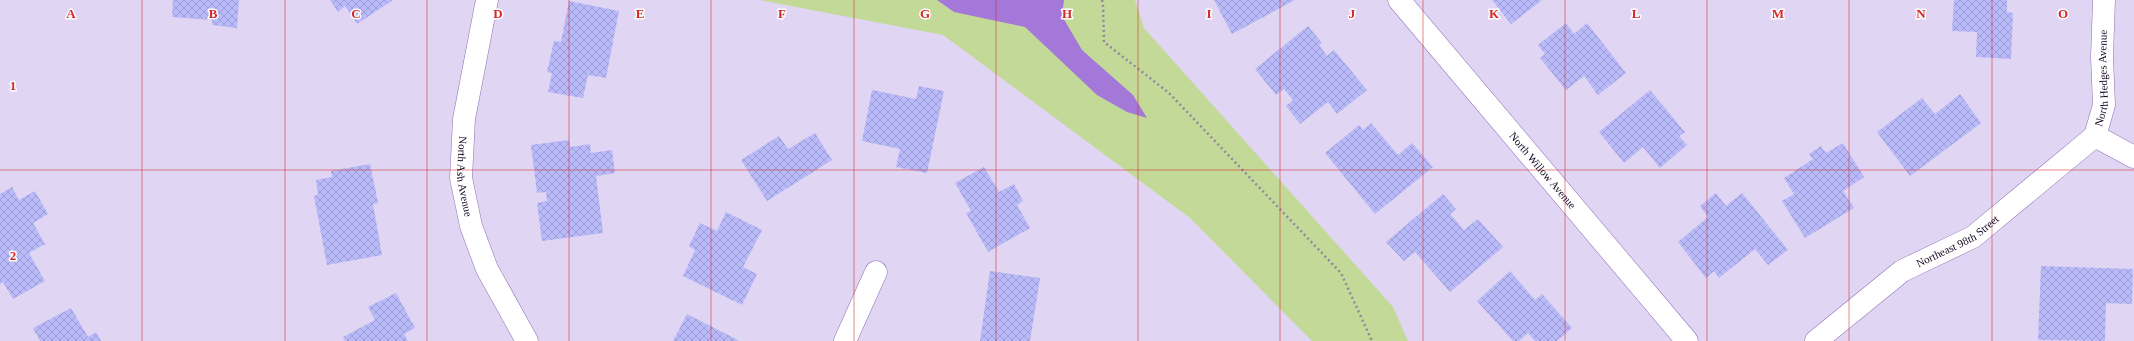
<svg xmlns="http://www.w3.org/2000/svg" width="2134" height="341" font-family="'Times New Roman',serif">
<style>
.green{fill:#c3d997}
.water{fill:#a378d9}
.building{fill:url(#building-cross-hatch)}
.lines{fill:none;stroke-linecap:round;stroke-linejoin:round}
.minor-casing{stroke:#8f70b7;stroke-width:23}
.path{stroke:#9286a3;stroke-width:2.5;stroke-dasharray:2 3;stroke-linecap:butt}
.minor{stroke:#fff;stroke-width:22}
.grid{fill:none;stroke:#d62828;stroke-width:1;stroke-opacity:0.55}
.labels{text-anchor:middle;stroke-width:3;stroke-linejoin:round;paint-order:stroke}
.street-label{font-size:11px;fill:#130620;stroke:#fdfdfd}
.grid-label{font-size:13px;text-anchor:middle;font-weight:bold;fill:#d62828;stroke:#fdfdfd;stroke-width:3;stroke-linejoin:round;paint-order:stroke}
</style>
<defs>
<pattern id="building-cross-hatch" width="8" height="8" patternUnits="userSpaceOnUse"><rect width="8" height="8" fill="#b9baf9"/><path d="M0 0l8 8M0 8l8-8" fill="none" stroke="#9e9ed5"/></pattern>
</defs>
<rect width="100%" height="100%" fill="#e1d5f4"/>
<polygon class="green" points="760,0 1135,0 1144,28 1393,307 1408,341 1312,341 1190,218 943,35"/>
<polygon class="water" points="937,0 1064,0 1062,16 1082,50 1133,95 1147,118 1127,112 1097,95 1025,27 954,12"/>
<g class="building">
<polygon points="173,0 239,0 237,28 212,25 212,20 172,17"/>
<polygon points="330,0 393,0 357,24 345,6 338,12"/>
<polygon points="1214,0 1295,0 1232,34"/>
<polygon points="1492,0 1540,0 1541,1 1511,24"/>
<polygon points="1954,0 2007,0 2007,12 2013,13 2011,59 1976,57 1977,32 1952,31"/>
<polygon points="569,1 619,11 606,78 588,75 583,98 548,92 552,73 547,72 554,41 561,42"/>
<polygon points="1566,23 1574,34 1587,23 1626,73 1598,95 1584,76 1566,90 1540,58 1545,54 1538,45"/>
<polygon points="1308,26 1322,43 1319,45 1327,56 1334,50 1367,90 1337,114 1328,102 1300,124 1286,106 1293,100 1284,89 1276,95 1255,69"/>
<polygon points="919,86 944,91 927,173 896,167 900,149 862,141 872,90 916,99"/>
<polygon points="1650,90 1685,132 1679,136 1687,145 1660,168 1643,147 1624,163 1599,132"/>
<polygon points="1960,94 1981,123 1910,176 1877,132 1922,98 1935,114"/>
<polygon points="1371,123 1398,155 1412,143 1433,167 1375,214 1325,153 1359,125 1363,130"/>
<polygon points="815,133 832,160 767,201 741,160 779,136 788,149"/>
<polygon points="569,140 570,147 590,144 591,153 612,150 615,173 596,176 603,233 542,241 537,203 547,201 546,192 537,193 531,145"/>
<polygon points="1843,143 1864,177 1843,191 1854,208 1805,238 1782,201 1794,194 1784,178 1813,159 1809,154 1821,146 1826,153"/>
<polygon points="370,164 378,203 373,204 382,255 327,265 314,196 318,195 316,180 332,177 331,171"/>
<polygon points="984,167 999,192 1014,184 1023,201 1017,205 1030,228 988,252 966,213 971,211 955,183"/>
<polygon points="12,187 19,200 35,191 48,214 33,223 45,244 29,253 45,281 13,299 3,282 0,284 0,194"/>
<polygon points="1716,193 1726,206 1742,193 1788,250 1768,265 1755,249 1719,278 1714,271 1706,278 1678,242 1708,217 1700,206"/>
<polygon points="1443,194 1456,209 1450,214 1464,230 1478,219 1503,247 1450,292 1415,252 1404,261 1386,242"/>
<polygon points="726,212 762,230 743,267 757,274 742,305 683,276 695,250 689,246 700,223 717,231"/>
<polygon points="2041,266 2133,269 2132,304 2106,303 2105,341 2038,340"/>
<polygon points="990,271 1040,278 1030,341 980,341"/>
<polygon points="1510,271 1535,300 1542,294 1572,328 1557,341 1535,341 1528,333 1519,341 1513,341 1477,301"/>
<polygon points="396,293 415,328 404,334 408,341 345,341 343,337 375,320 368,307"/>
<polygon points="71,308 88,337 96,332 101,341 40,341 33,328"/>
<polygon points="687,314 738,340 738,341 673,341"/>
</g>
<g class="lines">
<g class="minor-casing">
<g id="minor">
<path id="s1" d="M487,0l-23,119 -3,59 10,48 16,43 40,72"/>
<path id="s2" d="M1399,0l288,341"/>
<path id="s3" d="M2095,136l9,-31 -2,-48 2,-57"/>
<polyline points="2095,136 2134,157"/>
<polyline points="845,341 876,272"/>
<path id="s4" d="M1816,341l86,-70 71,-34 122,-101"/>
</g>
</g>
<polyline class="path" points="1102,0 1103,4 1104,42 1169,93 1341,273 1372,341"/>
<use href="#minor" class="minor"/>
</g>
<path class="grid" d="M142,0v341M285,0v341M427,0v341M569,0v341M711,0v341M854,0v341M996,0v341M1138,0v341M1280,0v341M1423,0v341M1565,0v341M1707,0v341M1849,0v341M1992,0v341M0,170h2134"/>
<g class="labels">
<g class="street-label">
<text dy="4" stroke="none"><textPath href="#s3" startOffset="59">North Hedges Avenue</textPath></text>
<text dy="4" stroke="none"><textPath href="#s2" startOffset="223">North Willow Avenue</textPath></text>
<text dy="4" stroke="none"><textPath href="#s1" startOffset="179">North Ash Avenue</textPath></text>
<text dy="4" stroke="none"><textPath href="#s4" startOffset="174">Northeast 98th Street</textPath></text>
</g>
</g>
<g class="grid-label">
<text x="71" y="18">A</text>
<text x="213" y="18">B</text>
<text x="356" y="18">C</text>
<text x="498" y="18">D</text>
<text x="640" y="18">E</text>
<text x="782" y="18">F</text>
<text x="925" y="18">G</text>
<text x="1067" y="18">H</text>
<text x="1209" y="18">I</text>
<text x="1352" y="18">J</text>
<text x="1494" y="18">K</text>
<text x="1636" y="18">L</text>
<text x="1778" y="18">M</text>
<text x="1921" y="18">N</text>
<text x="2063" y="18">O</text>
<text x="13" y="90">1</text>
<text x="13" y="260">2</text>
</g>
</svg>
